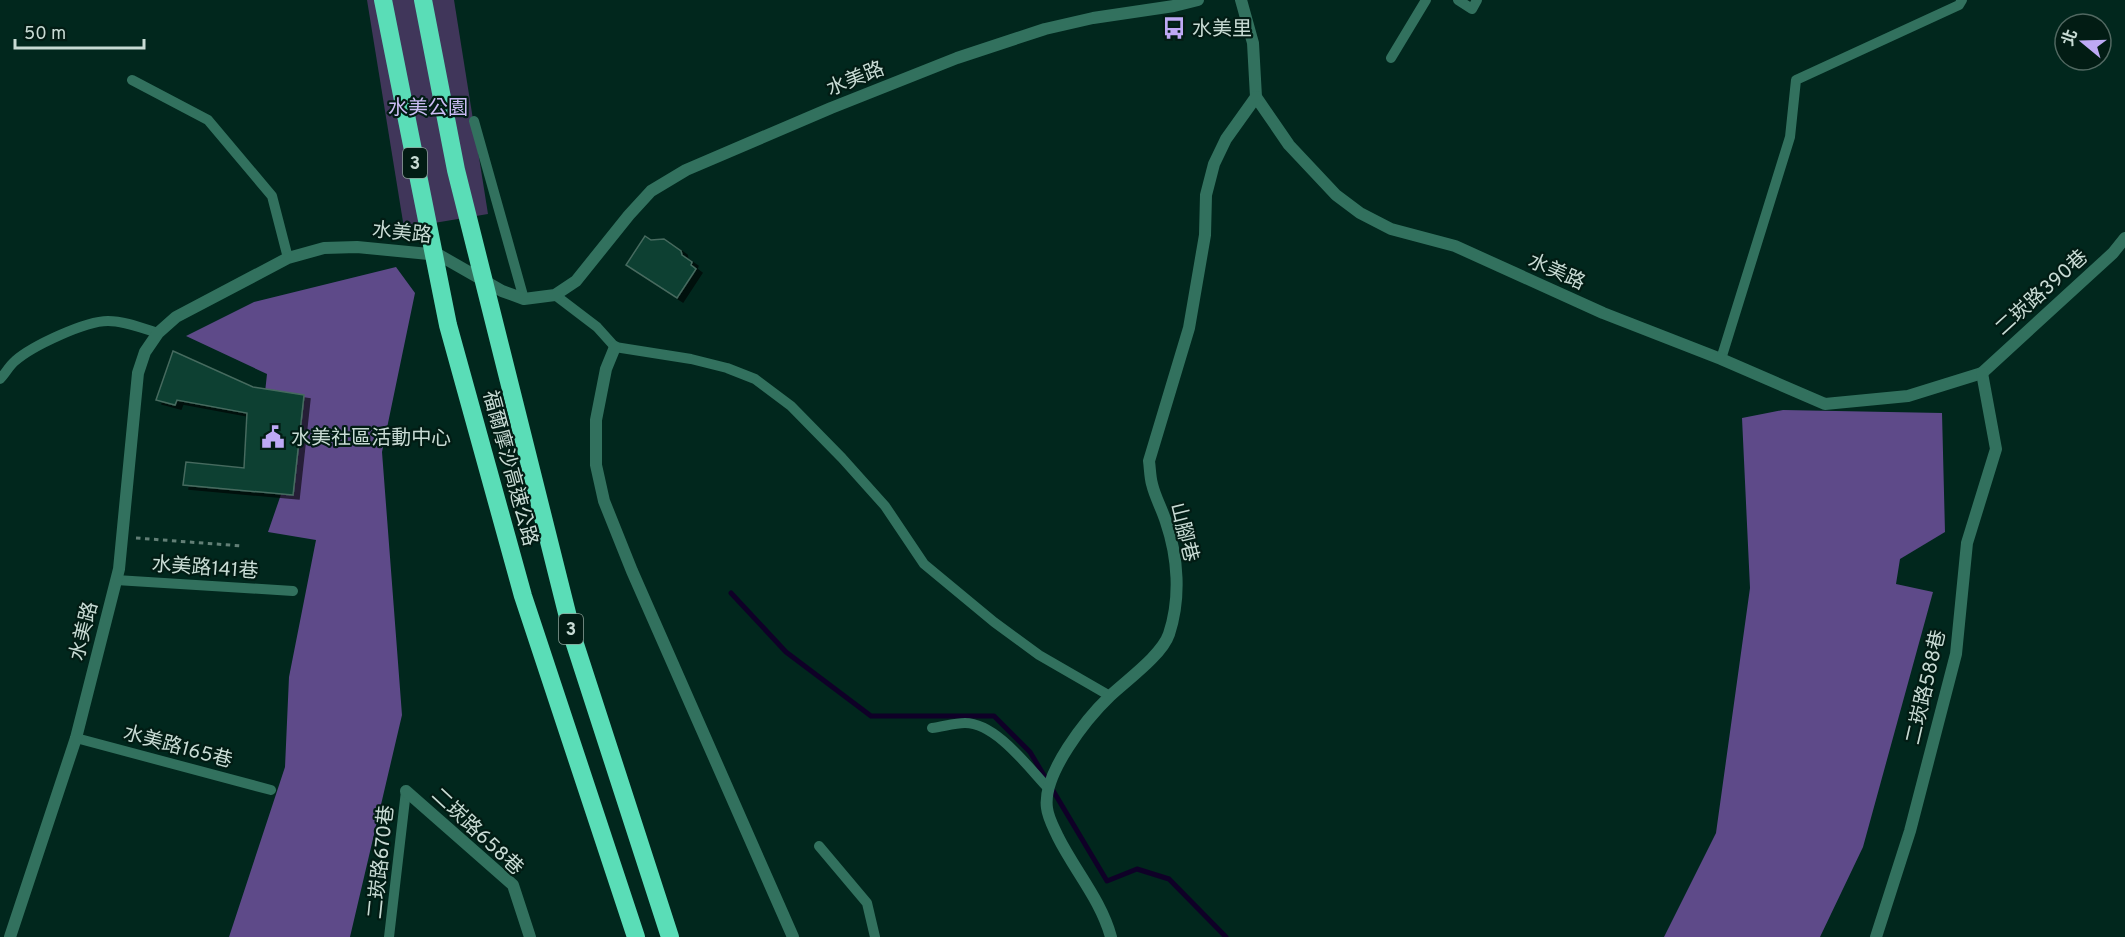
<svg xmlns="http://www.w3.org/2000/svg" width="2125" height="937" font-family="Overpass,'Noto Sans TC',sans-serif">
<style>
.green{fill:#40365a}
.forest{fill:#5e4a89}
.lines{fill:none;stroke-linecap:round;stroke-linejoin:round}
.stream{stroke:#0f0027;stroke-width:5}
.building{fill:#083f31;stroke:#466a5e;stroke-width:1.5;filter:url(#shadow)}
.path{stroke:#627f76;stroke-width:3;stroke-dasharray:4.5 4.5;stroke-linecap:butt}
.service{stroke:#32715e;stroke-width:10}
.minor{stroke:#32715e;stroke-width:12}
.tertiary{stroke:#32715e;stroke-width:12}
.motorway{stroke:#5addb7;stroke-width:18}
.labels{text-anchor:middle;stroke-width:4.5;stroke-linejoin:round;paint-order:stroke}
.shield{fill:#021c14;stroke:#8da29a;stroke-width:1.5}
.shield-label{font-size:18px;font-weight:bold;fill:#c8dbd4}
.poi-label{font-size:20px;fill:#c8dbd4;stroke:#021c14;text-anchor:start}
.street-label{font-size:20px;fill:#c8dbd4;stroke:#021c14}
.park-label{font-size:20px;fill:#cbbcf4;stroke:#021c14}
</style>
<defs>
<filter id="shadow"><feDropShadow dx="6" dy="4" stdDeviation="0" flood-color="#0009"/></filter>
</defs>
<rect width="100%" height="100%" fill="#01271d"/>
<polygon class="green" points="367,0 454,0 488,214 404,228"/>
<g class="forest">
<polygon points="396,267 415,293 382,452 402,715 350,937 229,937 285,767 289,677 316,540 268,532 287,477 263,411 267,374 186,336 254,302"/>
<polygon points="1783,410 1942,413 1945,532 1900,559 1896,584 1933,592 1863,847 1820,937 1664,937 1716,833 1750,588 1742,418"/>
</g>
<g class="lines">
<polyline class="stream" points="731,593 786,652 871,716 994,716 1030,752 1107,881 1137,869 1169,879 1226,937"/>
</g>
<g class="building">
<polygon points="645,236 651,240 664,239 681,251 682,255 692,262 691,265 696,269 677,298 626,265"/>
<polygon points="173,351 253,387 304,395 293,495 183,485 186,462 244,468 247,413 177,400 175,405 156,400"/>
</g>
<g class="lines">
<polyline class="path" points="136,538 242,546"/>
<g class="service">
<polyline points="1458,0 1472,9 1477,0"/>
<polyline points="1391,58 1426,0"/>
<polyline points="132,80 208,120 272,196 288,258"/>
<polyline points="474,121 524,299"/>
<polyline points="555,295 597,327 615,347 691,359 727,368 755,379 791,406 842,458 885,506 924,564 994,622 1039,655 1110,696"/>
<polyline points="1721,359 1790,137 1796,80 1959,5 1962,0"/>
<path d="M0,379c5,-5 9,-13 15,-18 17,-15 70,-40 93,-40 17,0 34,7 50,12"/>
<polyline points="116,580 293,591"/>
<path d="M932,728c10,-1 22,-5 33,-5 31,0 63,44 83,65"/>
<polyline points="76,738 271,790"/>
<polyline points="819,846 867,903 875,937"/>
<polyline points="389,937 406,791"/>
</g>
<g class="minor">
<polyline points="1241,0 1253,43 1256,97 1289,145 1336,195 1360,213 1391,229 1455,246 1603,313 1721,359 1825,404 1908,396 1982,373 2113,253 2125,238"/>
<polyline points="615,347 606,369 596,420 596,465 604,501 632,571 793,937"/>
<polyline points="406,791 513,885 530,937"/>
<path d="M1111,937c-10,-37 -36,-66 -53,-100 -4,-9 -10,-19 -11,-29 -5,-34 40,-90 63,-112 17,-16 52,-41 59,-62 12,-36 9,-77 -3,-112 -4,-13 -11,-25 -14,-38 -2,-7 -2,-16 -3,-23l40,-133 16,-93 1,-40 8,-31 12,-25 30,-42"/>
<polyline points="1876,937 1910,831 1956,654 1967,543 1996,449 1982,373"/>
</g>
<polyline class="tertiary" points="10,937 76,738 119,569 138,373 145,352 158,333 176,317 288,258 324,248 357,247 439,255 502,291 524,299 555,295 576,281 629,215 651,191 686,170 831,108 957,58 1045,29 1093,18 1174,6 1198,0"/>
<g class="motorway">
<polyline points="383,0 448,325 523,596 636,937"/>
<polyline points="423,0 456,170 574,641 670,937"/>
</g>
</g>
<defs>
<g id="bus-bare" transform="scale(1.8)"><path d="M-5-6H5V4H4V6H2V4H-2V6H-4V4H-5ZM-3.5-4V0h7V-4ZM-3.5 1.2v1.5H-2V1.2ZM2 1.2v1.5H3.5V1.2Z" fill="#bea9f5" stroke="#021c14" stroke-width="2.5" paint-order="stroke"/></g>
<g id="civic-bare" transform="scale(1.8)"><path d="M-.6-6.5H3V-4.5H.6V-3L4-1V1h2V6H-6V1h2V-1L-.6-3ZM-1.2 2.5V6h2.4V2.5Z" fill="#bea9f5" stroke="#021c14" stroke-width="2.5" paint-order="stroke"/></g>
</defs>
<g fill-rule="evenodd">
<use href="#bus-bare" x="1174" y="28"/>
<use href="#civic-bare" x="273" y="437"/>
</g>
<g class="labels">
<g class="shield">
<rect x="403" y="148" width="24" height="30" rx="4.5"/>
<rect x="559" y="614" width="24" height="30" rx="4.5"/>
</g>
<g class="shield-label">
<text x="415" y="169">3</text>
<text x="571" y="635">3</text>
</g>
<g class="poi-label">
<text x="1192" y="35">水美里</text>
<text x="291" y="444">水美社區活動中心</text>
</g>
<g class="street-label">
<text transform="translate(855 78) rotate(-22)" y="7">水美路</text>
<text transform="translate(402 232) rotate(6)" y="7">水美路</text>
<text transform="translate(1557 271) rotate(24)" y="7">水美路</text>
<text transform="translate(2041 292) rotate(-42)" y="7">二崁路390巷</text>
<text transform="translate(511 468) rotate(75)" y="7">福爾摩沙高速公路</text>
<text transform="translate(1185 532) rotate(76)" y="7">山腳巷</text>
<text transform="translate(205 567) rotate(4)" y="7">水美路141巷</text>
<text transform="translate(83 631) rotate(-76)" y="7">水美路</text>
<text transform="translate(1925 687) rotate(-77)" y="7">二崁路588巷</text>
<text transform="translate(178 746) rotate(15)" y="7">水美路165巷</text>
<text transform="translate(478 831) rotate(43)" y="7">二崁路658巷</text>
<text transform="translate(380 862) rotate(-84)" y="7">二崁路670巷</text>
</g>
<g class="park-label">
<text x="428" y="114">水美公園</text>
</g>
</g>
<g transform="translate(2083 42) rotate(289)"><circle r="28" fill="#021c14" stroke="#516861" stroke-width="1.5"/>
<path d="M0-4.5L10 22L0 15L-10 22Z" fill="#bea9f5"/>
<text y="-9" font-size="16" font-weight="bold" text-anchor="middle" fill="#c8dbd4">北</text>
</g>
<path d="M15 39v9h129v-9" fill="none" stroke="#c8dbd4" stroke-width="3"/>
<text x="24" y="39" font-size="18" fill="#c8dbd4" stroke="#021c14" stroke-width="4.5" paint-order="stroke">50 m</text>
</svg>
